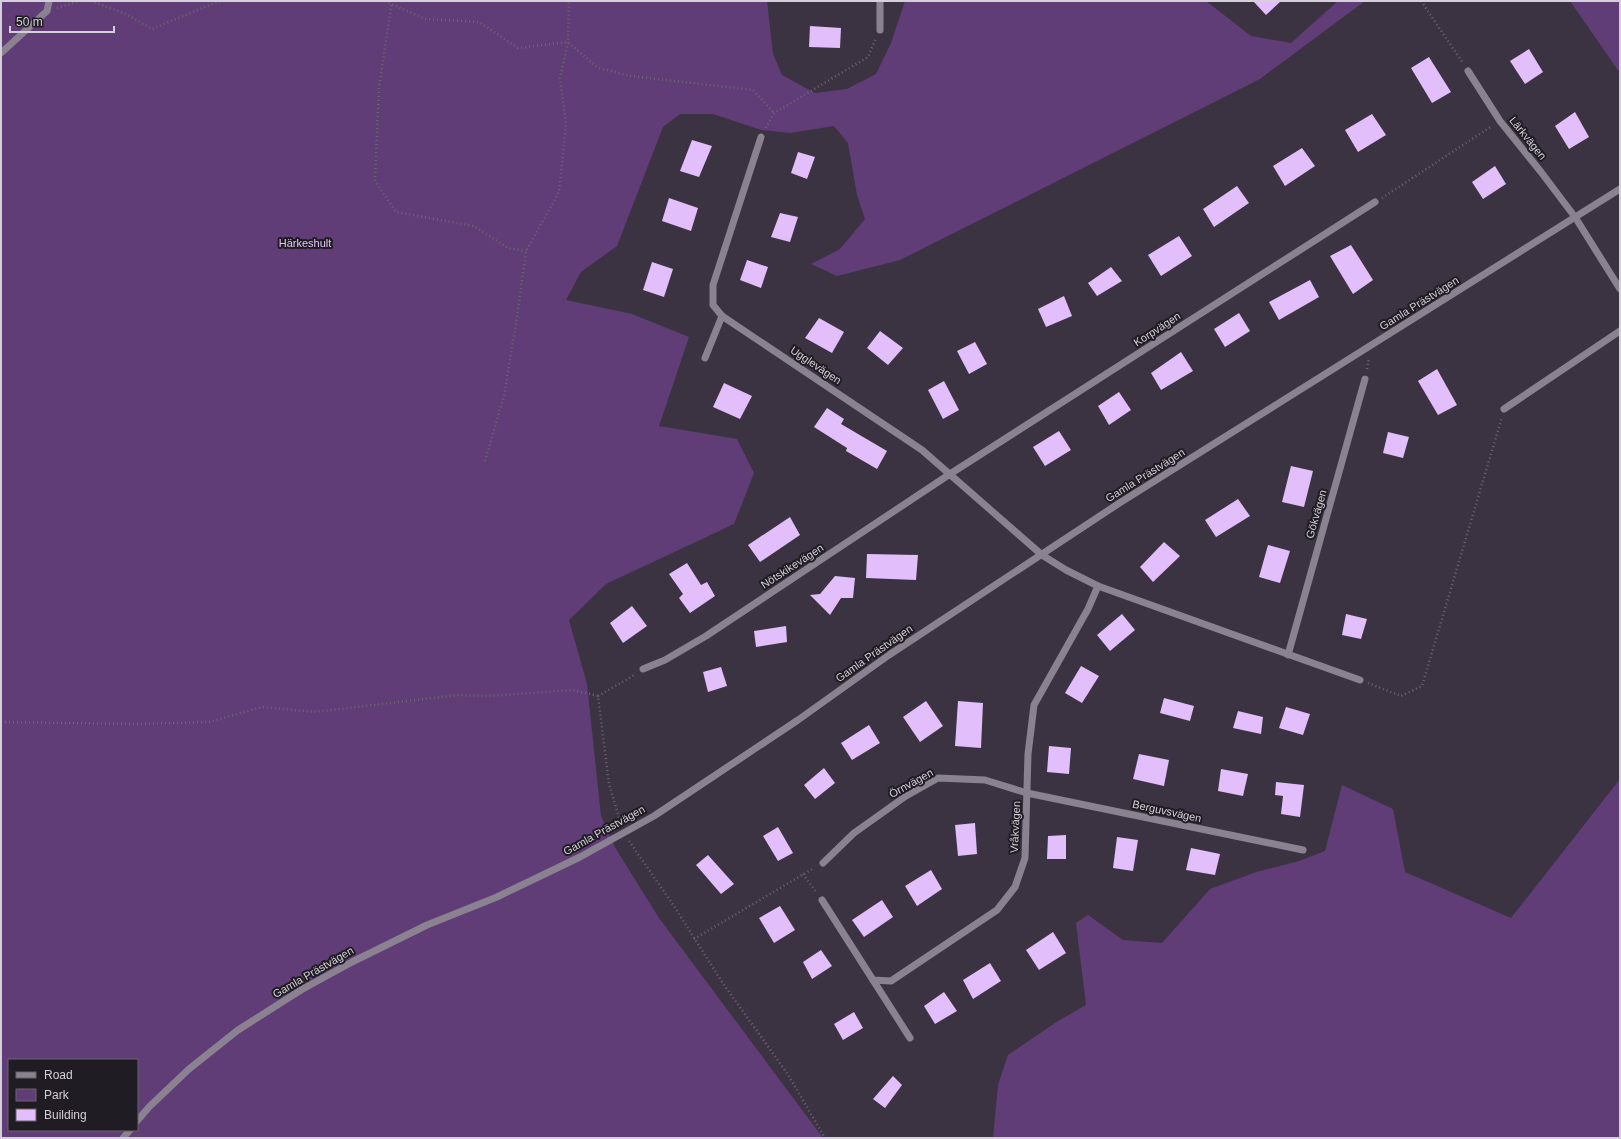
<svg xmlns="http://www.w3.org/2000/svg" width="1621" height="1139" font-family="Helvetica,sans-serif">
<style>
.green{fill:#603d77;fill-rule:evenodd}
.building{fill:#e2befb}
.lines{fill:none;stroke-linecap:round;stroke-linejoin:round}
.path{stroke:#6c6571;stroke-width:2.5;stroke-dasharray:1 3;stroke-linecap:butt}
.minor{stroke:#8a8191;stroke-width:7}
.labels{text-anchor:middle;stroke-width:4;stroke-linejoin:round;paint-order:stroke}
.street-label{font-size:11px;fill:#d4cfd8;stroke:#201c23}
.park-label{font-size:11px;fill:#e5c3fe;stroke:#201c23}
</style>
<rect width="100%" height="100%" fill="#3b3341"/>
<g class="green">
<path d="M1,1h766l6,53 9,21 33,18 32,-4 29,-15 15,-31 14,-42h301l45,35 40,7 47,-42h27l-105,78 -360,181 -63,16 -26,-12 29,-15 25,-30 -8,-24 -9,-52 -14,-17 -44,7 -29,-3 -48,-16h-33l-17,13 -46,119 -36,26 -15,28 66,14 57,23 -30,89 78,13 17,34 -20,51 -128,60 -37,36 18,64 14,132 15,33 43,69 164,220h-822zM9,1060h128v70h-128z"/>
<polygon points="1570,1 1620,1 1620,73"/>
<polygon points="1620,779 1620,1138 993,1138 998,1085 1008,1055 1058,1021 1086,1005 1076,923 1088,915 1123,940 1162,943 1210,889 1256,872 1299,861 1325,851 1342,785 1393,809 1405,872 1511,918"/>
</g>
<g class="building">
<polygon points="1253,1 1281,1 1266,15"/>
<polygon points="810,26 841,28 840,48 809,47"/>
<polygon points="1529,49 1543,72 1525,84 1510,61"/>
<polygon points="1429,57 1451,92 1432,103 1411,68"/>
<polygon points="1575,112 1589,137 1569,149 1555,126"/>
<polygon points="1372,114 1386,135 1358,152 1345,130"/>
<polygon points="692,140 712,146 699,177 680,171"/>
<polygon points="1302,148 1315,166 1285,186 1273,166"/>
<polygon points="798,152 815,157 807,179 791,173"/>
<polygon points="1495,166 1506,184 1483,199 1472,182"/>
<polygon points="1237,186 1249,203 1214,227 1203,209"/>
<polygon points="669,198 698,208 691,231 662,221"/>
<polygon points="780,213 798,217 790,242 771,237"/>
<polygon points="1179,236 1192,256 1161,276 1148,255"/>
<polygon points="1351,245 1373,280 1353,294 1330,256"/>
<polygon points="747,260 768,267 761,288 740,280"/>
<polygon points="652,262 673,269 664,297 643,290"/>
<polygon points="1111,267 1122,281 1097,296 1088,283"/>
<polygon points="1310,280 1319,297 1279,320 1269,302"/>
<polygon points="1064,296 1072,316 1046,327 1038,309"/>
<polygon points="1239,313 1250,331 1225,347 1214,329"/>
<polygon points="819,318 844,332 832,353 805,338"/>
<polygon points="880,331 903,348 888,365 867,348"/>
<polygon points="975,342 987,364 969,374 957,351"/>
<polygon points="1181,352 1193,371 1161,390 1151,373"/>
<polygon points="1437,369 1457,405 1438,415 1418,381"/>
<polygon points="944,381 959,410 943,419 928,390"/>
<polygon points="724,383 752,396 740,419 713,407"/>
<polygon points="1119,392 1131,410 1109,425 1098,406"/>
<polygon points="827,408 844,419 841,424 887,451 877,469 846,451 847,448 814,427"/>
<polygon points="1059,431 1071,450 1045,466 1033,447"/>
<polygon points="1388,432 1409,437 1403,458 1383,453"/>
<polygon points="1291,466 1313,471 1304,507 1282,502"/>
<polygon points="1238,499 1250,516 1216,537 1205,520"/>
<polygon points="790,517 800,535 760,562 748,545"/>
<polygon points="1164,542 1180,556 1153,582 1140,567"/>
<polygon points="1268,545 1290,551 1280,583 1259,577"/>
<polygon points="867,554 918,555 916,580 866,578"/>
<polygon points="687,563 701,585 707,582 715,596 690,613 679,598 683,594 669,574"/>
<polygon points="835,576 855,578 853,598 841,598 830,615 810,595 820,594"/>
<polygon points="632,606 647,626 623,643 610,623"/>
<polygon points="1122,614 1135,630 1110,651 1097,635"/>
<polygon points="1346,614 1367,619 1361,639 1342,635"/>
<polygon points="786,626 787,642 756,647 754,631"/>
<polygon points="1081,666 1099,676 1082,703 1065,693"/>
<polygon points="721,667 727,686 708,692 703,672"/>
<polygon points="1164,698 1194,706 1190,721 1160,713"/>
<polygon points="926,701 943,726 920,742 903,717"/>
<polygon points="958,701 983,703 981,748 955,746"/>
<polygon points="1286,707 1310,714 1303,735 1279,728"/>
<polygon points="1238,711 1263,717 1261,734 1233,728"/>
<polygon points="869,725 880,743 852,760 841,743"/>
<polygon points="1049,746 1071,748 1069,774 1047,772"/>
<polygon points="1139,754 1169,760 1164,786 1133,779"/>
<polygon points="824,768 835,783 815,799 804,785"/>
<polygon points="1221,769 1248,774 1243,796 1218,791"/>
<polygon points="1276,782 1304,785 1300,817 1281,814 1283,796 1275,795"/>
<polygon points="975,823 977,854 958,856 955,825"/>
<polygon points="778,827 793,853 778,861 763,836"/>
<polygon points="1066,835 1066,859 1047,859 1048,836"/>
<polygon points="1117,837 1138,840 1133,871 1113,868"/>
<polygon points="1191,848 1220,854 1215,875 1186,870"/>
<polygon points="708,855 734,884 721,894 696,865"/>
<polygon points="931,870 942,889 917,906 905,886"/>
<polygon points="882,900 893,917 864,937 852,920"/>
<polygon points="780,906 795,930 774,943 759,918"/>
<polygon points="1053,932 1066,953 1039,970 1026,950"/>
<polygon points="821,950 832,966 812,979 803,962"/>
<polygon points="990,963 1001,981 973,999 963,980"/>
<polygon points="944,992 957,1011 935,1024 924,1006"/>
<polygon points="854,1012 863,1028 843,1040 834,1024"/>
<polygon points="893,1076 902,1085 885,1108 873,1099"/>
</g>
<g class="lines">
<g class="path">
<polyline points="91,1 126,14 152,29 217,2 225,1"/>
<polyline points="385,1 425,19 479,22 518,48 568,42 598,68 631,76 753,90 774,113"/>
<polyline points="392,1 379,87 375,181 396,212 474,226 508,248 526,251"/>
<polyline points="1421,1 1463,63"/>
<polyline points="57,8 80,1"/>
<polyline points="766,128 774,113 868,57 876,38"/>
<polyline points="1382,198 1492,126"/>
<polyline points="1367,369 1369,359"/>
<polyline points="485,461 504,396 517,317 526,251 559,192 566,125 560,78 568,42 569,1"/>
<polyline points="1368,683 1401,696 1422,686 1502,417"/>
<polyline points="598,696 636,674"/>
<polyline points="1,722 135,724 209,722 262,707 314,712 458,695 488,696 573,690 598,696 609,784 621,824"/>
<polyline points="629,841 672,903 724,985 787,1073 825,1138"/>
<polyline points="803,874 816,892"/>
<polyline points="694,939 814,868"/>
</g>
<g class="minor">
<polyline points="880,30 880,1"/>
<polyline points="1,53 47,11 49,1"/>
<polyline points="1468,71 1500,121 1541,172 1575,217 1620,289"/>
<polyline points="761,137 713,285 713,305 722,316 922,450 1042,555 1066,570 1098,586 1360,680"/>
<polyline points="705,358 722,316"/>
<polyline points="1504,409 1620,331"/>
<polyline points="1288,655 1365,379"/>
<polyline points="643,669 665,660 706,636 950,474 1375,202"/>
<polyline points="823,863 854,833 906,796 938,778 985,780 1027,793 1303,850"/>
<polyline points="822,900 873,980 891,981 997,910 1015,887 1025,858 1028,754 1034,705 1088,609 1098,586"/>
<polyline points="873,980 910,1038"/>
<polyline points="137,1121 149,1107 189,1069 238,1030 301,990 352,962 427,925 497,897 580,857 654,816 798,720 889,655 1121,502 1620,189"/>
<polyline points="123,1138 130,1130"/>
</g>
</g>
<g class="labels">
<g class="street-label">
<text transform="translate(1528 138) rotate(51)" y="4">Lärkvägen</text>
<text transform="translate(1419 303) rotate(-32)" y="4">Gamla Prästvägen</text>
<text transform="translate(1157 329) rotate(-33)" y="4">Korpvägen</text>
<text transform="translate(816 365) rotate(34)" y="4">Ugglevägen</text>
<text transform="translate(1145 475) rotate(-32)" y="4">Gamla Prästvägen</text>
<text transform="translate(1316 514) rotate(-74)" y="4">Gökvägen</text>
<text transform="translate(792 566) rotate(-33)" y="4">Nötskikevägen</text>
<text transform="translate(874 653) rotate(-35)" y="4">Gamla Prästvägen</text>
<text transform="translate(911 783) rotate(-29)" y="4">Örnvägen</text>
<text transform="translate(1167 811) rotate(12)" y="4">Berguvsvägen</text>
<text transform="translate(1015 827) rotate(-87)" y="4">Vråkvägen</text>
<text transform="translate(604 830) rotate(-29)" y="4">Gamla Prästvägen</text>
<text transform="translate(313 972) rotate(-30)" y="4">Gamla Prästvägen</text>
</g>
<g class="park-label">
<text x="305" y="247">Härkeshult</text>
</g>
</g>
<rect width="1621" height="1139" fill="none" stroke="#d4cfd8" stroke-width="4"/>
<rect x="8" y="1059" width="130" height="72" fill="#201c23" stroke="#68646b"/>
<rect x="16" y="1072" width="20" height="6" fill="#8a8191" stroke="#68646b"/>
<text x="44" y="1079" font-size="12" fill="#d4cfd8">Road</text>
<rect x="16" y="1089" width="20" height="12" fill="#603d77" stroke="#68646b"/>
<text x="44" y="1099" font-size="12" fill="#d4cfd8">Park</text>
<rect x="16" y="1109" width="20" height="12" fill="#e2befb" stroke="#68646b"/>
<text x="44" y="1119" font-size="12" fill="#d4cfd8">Building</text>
<path d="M10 26v6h104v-6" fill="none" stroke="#d4cfd8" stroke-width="2"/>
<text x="16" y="26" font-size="12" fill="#d4cfd8" stroke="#201c23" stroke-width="3" paint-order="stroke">50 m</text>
</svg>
